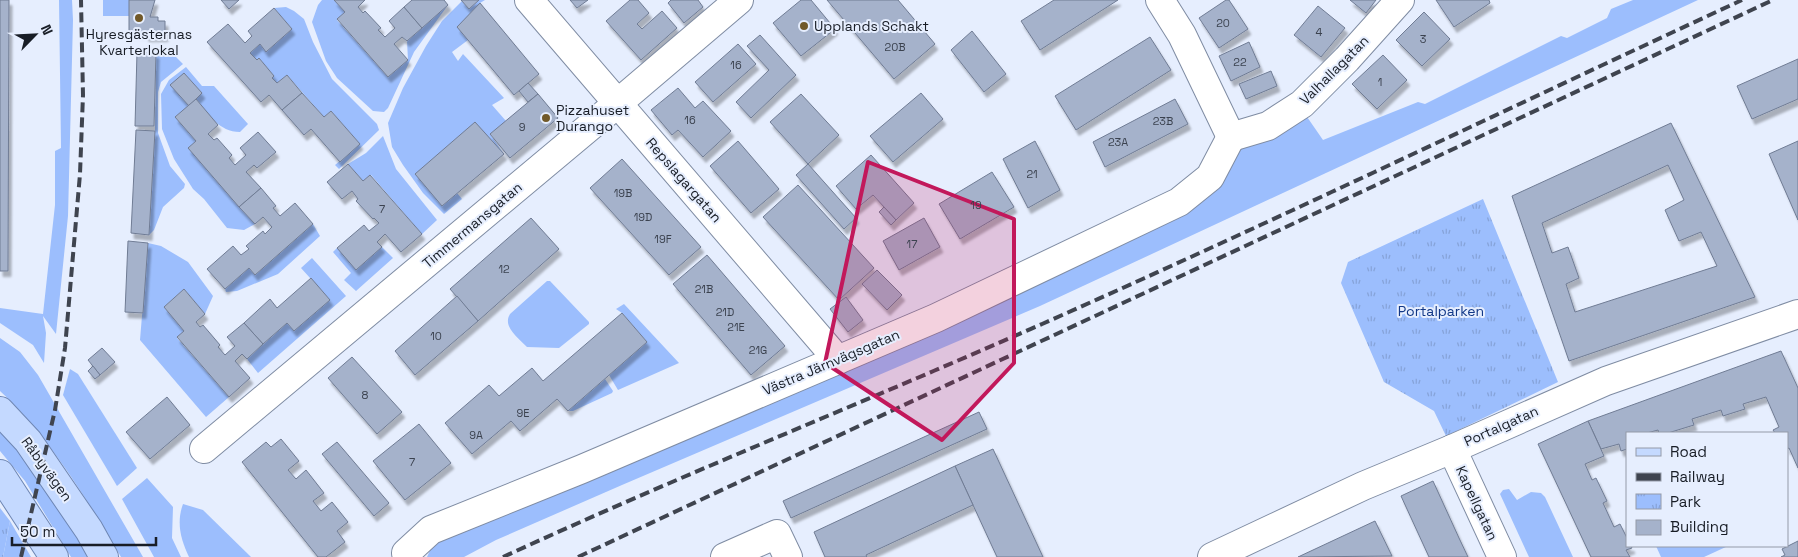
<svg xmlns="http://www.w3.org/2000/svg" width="1798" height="557" font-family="'Space Grotesk',sans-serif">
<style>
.grass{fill:#9cbefd}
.park{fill:url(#park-tufts)}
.building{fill:#a5b2cb;stroke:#707c94;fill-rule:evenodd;filter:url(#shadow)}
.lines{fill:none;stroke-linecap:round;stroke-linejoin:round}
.minor-casing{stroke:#7f8ca3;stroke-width:30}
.major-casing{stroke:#6e86b3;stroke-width:30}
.minor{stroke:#fff;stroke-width:28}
.major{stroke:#c4d9ff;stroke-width:28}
.rail{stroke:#3f444f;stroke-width:4;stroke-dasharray:10 5;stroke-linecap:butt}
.marked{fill:#c2185b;fill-opacity:0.2;stroke:#c2185b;stroke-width:4;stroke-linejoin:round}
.poi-dot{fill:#715929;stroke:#e6eefe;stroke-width:2}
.labels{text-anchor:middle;stroke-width:4;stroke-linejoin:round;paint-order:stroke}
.number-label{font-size:11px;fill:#3b424f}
.poi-label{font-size:14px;fill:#181d26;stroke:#e6eefe;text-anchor:start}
.street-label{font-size:14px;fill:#181d26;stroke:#e6eefe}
.park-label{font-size:14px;fill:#123887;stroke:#e6eefe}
</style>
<defs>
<pattern id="park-tufts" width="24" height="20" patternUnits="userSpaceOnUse" patternTransform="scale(1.25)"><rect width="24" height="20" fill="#9cbefd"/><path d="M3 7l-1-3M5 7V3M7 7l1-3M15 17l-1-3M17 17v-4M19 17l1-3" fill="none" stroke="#86a3d9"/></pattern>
<filter id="shadow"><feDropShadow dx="3" dy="5.5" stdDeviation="1" flood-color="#0004"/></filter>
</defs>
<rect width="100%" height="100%" fill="#e6eefe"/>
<g class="grass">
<polygon points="59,0 72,0 73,20 68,216 56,334 43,316 46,333 44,363 33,345 0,323 0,308 43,314 55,205 55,151 61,148"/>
<rect x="103" y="0" width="26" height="16"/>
<polygon points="322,0 334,0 345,12 337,20 388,77 408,60 407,41 448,5 414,52 388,108 384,112 373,111 337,78 326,61 312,22 318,5"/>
<polygon points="479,0 485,0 480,3 468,40 452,52 458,61 463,54 504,98 492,105 506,121 490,134 504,154 416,174 442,206 457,193 462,199 444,214 423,193 403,165 392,147 388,123 403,88 426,46 442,21 462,1 469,9"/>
<polygon points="1633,0 1698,0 1040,306 622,485 496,540 464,557 427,557 433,544 1086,253 1226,154 1305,114 1323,140 1418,102 1425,104 1561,36 1567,38 1607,18 1611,9"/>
<polygon points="286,7 294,11 304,19 313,42 332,79 377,124 379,130 339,169 335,165 360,144 331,111 324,117 287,75 277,83 272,78 274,76 259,58 257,60 250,53 260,44 266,51 292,29 274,8"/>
<polygon points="156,53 176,57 183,64 161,82 158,92 158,133 170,166 185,184 184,188 163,207 154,230 149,235 155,131"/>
<path d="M186,67l16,19h12l34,38 -8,8c-21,0 -32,-18 -44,-33l6,-6 -18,-20 5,33 -14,11 21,24 -7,7 66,76 -11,6 -17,-2 -23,-29 -11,-10 -19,-30 -12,-30 -1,-35 8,-14z"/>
<polygon points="383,136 396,169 437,220 422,234 371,175 363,181 348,164 366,153"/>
<polygon points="313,224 320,236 278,274 237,291 226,292 225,289 249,268 255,275"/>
<polygon points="148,243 161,246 188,262 213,296 205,314 184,289 164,307 184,331 177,338 229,397 206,417 140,340"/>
<polygon points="382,247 393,258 356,291 344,280 351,273 333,252 337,248"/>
<polygon points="312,258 346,296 258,373 247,359 287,323 329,299 301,268"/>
<path d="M547,281h3l39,41v2l-30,24 -32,-1c-8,-9 -25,-20 -17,-33z"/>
<polygon points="624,304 679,363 618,390 609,375 647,342 622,313 616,309"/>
<path d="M0,338l20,14 18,23 105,182h-22c-32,-55 -74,-123 -121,-166z"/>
<polygon points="70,369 78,374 137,468 117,486 63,395"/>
<polygon points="605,379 613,391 612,393 573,411 568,411"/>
<polygon points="0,427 53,496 88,557 71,557 25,481 0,451"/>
<polygon points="147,478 173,507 172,538 181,557 154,557 122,499"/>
<polygon points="1509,489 1517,500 1531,492 1541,493 1545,497 1573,557 1529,557 1500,494 1503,490"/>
<path d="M183,504l20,6 48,47h-62c-8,-17 -13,-34 -6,-53z"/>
<polygon points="10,521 31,557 3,557"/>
<polygon points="1656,546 1728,546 1704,557 1661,557"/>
</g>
<g class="park">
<polygon points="1483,199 1558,382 1446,436 1434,411 1384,382 1341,283 1348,262"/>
<polygon points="0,508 10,521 3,557 0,557"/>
</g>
<g class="building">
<polygon points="0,0 9,0 8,271 0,271"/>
<polygon points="129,0 155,0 150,17 158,17 158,21 165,21 165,36 146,36 146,33 129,33"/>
<polygon points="221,0 239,0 229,9"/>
<polygon points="334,0 365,0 358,7 363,13 365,11 381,28 378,30 385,37 395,28 389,21 404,7 422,28 407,41 402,37 394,44 408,60 388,77 337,19 345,12"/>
<polygon points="412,0 444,0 448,5 422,28 404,7"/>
<polygon points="461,0 479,0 469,9"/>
<polygon points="570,0 588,0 577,8"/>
<polygon points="630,0 638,0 649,13 637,24 642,29 662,11 677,28 641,60 606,21"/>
<polygon points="671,0 698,0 703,7 684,23 668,3"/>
<polygon points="801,0 811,0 835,29 801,56 773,23"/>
<polygon points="827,0 898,0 935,44 894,79"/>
<polygon points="1054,0 1118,0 1040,50 1021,21"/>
<polygon points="1226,0 1229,0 1248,29 1219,48 1199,18"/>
<polygon points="1350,0 1376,0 1366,13"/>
<polygon points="1436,0 1489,0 1490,3 1454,27"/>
<polygon points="480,3 539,74 514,95 457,27"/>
<polygon points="1318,6 1345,28 1321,57 1294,35"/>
<polygon points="274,8 292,29 266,52 260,44 250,53 257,60 259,58 274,76 272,78 277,83 287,75 302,93 282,110 269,95 261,102 207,42 228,24 245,43 252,36 248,31"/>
<polygon points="1424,12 1450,39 1422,66 1396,40"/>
<polygon points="972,31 1006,74 984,92 951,50"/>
<polygon points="760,35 796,75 751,118 736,102 769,70 747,46"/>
<polygon points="1150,37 1171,70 1076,130 1055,96"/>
<polygon points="1249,42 1260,67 1231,81 1219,56"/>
<polygon points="738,44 756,64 713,102 695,82"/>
<polygon points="137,52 156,53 154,126 135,126"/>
<polygon points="1383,55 1407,80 1377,109 1352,84"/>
<polygon points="1798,59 1798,99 1752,119 1737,86"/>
<polygon points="1271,71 1277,86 1246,99 1239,84"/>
<polygon points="184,73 202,93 189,106 170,85"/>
<polygon points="528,83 538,94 528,102 519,91"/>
<polygon points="678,88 695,108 703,101 731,131 703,157 678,130 672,135 651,110"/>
<polygon points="302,93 324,117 331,111 360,144 340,162 311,129 304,135 282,110"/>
<polygon points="921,93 943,119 893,162 870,136"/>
<polygon points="538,94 558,118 510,158 490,134"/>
<polygon points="801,94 839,135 808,164 770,122"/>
<polygon points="196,99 218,125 208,134 214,140 217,138 232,155 229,158 235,165 246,155 240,148 258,132 276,152 257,168 254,165 246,172 261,188 239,207 188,148 196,141 175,117"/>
<polygon points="1175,99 1188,124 1105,167 1093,142"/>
<polygon points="475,122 504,154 442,206 415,174"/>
<path d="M1671,123l84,174 -186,64 -57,-165zM1668,165l16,35 -19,10 14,31 22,-9 16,34 -142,46 -9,-28 13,-6 -11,-31 -16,6 -10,-30z"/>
<polygon points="136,130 155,131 149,235 131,233"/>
<polygon points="738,141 779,189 751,213 710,166"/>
<polygon points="1035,141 1060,190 1028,208 1003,159"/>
<polygon points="1798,141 1798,220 1769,154"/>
<polygon points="871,155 914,203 896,220 873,195 856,209 836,186"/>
<polygon points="622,159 701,247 669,275 590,188"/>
<polygon points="348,164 363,181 370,175 422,234 401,252 385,234 377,242 382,247 356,270 337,248 364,225 369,231 379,223 374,218 373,219 356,201 358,199 352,191 342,199 327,182"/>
<polygon points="808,164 856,218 844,229 796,175"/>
<polygon points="992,172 1014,207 960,239 939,204"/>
<polygon points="798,185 874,268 839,300 763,217"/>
<polygon points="261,188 276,206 273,208 280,216 295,203 313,224 255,275 249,268 225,289 207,269 233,246 241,255 249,249 246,246 263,231 265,234 272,227 263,217 255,224 239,207"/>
<polygon points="884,207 896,220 891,225 879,212"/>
<polygon points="531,218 559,249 478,321 450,289"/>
<polygon points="924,218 940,247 899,270 883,241"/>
<polygon points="128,241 148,243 143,313 125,312"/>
<polygon points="707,255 785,346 751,375 673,284"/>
<polygon points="877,270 902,295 887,310 862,284"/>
<polygon points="311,278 330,300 294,331 287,323 263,344 244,323 270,299 277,308"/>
<polygon points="184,289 205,314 196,322 200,327 203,325 220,345 218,347 225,355 235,346 227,337 244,323 263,344 247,359 242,354 235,361 250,378 229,397 177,337 184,331 164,307"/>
<polygon points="457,296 478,321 415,375 395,351"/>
<polygon points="846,297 863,320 848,332 830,309"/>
<polygon points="622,313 647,342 568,411 557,399 520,431 511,421 472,454 445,423 489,385 499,396 532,368 543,381"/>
<polygon points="102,348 115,362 100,375 88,360"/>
<polygon points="1781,351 1798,388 1798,468 1789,448 1787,449 1787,433 1775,433 1773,430 1779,427 1766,397 1743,404 1745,409 1723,416 1721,410 1692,419 1694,425 1668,433 1659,433 1658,430 1647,433 1627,433 1627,449 1621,451 1619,444 1601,449 1588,421"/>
<polygon points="352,357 402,412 377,434 328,378"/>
<polygon points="93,366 100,375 95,379 88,371"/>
<polygon points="167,397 190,425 150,459 126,432"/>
<polygon points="979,412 987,429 791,518 783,501"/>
<polygon points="1588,421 1604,456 1585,464 1592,480 1596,478 1607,501 1603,503 1614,527 1620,524 1627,538 1627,546 1631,546 1632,548 1626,550 1630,557 1591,557 1538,444"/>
<polygon points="419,424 451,463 405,500 373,461"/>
<polygon points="281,439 299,461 288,470 296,479 306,470 324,493 313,501 321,511 332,502 348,522 337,531 345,542 326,557 318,557 242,462 266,442 271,447"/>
<polygon points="337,442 389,503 374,516 322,454"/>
<polygon points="993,449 1043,557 997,557 955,466"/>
<polygon points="955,466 973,505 866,555 867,557 825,557 814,532"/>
<polygon points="1433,481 1459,538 1468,557 1429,557 1401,496"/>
<polygon points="1375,521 1392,556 1298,557"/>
<polygon points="1798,541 1798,557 1781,557 1785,555 1782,549"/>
</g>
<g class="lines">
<g class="minor-casing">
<g id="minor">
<polyline points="529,0 838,360"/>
<polyline points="1160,0 1182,35 1231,137"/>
<polyline points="1231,137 1268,126 1302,104 1347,59 1400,0"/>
<polyline points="204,449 618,103 739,0"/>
<polyline points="1452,449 1502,557"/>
<polyline points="406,553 431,530 582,469 936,318 1179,202 1210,177 1231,137"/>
<polyline points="725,557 777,534 788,557"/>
<polyline points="1212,557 1363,486 1452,449 1606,381 1798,314"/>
</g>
</g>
<g class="major-casing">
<g id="major">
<polyline points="0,411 28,441 89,530 104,557"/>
<polyline points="0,474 54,557"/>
</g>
</g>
<use href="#minor" class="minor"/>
<use href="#major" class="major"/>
<g class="rail">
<polyline points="21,557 55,410 65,348 80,174 83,95 81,0"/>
<path d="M503,557c178,-82 360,-154 539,-233 235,-104 467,-216 700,-324"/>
<polyline points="578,557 1773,0"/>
</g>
</g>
<path class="marked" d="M868,162l146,57v144l-72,77 -117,-77z"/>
<g class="poi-dot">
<circle cx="139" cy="18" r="5"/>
<circle cx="804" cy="26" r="5"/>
<circle cx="546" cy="118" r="5"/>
</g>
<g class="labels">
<g class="number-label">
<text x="1223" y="27">20</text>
<text x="1319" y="36">4</text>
<text x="1423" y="43">3</text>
<text x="895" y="51">20B</text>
<text x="1240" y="66">22</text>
<text x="736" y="69">16</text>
<text x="1380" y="86">1</text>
<text x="690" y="124">16</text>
<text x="1163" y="125">23B</text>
<text x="522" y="131">9</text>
<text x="1118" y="146">23A</text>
<text x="1032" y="178">21</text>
<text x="623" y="197">19B</text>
<text x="976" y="209">19</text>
<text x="382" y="213">7</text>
<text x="643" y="221">19D</text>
<text x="663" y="243">19F</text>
<text x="912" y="248">17</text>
<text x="504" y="273">12</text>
<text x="704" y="293">21B</text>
<text x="725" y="316">21D</text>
<text x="736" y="331">21E</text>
<text x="436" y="340">10</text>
<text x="758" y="354">21G</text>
<text x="365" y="399">8</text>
<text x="523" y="417">9E</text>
<text x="476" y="439">9A</text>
<text x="412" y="466">7</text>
</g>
<g class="poi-label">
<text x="814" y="31">Upplands Schakt</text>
<text x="139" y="39" text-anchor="middle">Hyresgästernas<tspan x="139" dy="16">Kvarterlokal</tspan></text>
<text x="556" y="115">Pizzahuset<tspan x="556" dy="16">Durango</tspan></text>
</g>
<g class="street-label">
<text transform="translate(1334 70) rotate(-45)" y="5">Valhallagatan</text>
<text transform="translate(684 180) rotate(49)" y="5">Repslagargatan</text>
<text transform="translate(472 225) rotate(-40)" y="5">Timmermansgatan</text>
<text transform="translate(831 362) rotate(-23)" y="5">Västra Järnvägsgatan</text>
<text transform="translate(1501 426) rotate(-24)" y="5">Portalgatan</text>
<text transform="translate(47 469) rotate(54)" y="5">Råbyvägen</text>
<text transform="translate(1477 503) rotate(65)" y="5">Kapellgatan</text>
</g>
<g class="park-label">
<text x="1441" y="316">Portalparken</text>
</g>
</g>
<rect x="1626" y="432" width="162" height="115" fill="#e6eefe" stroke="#949aa8"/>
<rect x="1636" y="448" width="25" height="8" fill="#c4d9ff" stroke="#949aa8"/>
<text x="1670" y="457" font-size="15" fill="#181d26">Road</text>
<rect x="1636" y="473" width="25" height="8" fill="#3f444f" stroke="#949aa8"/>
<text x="1670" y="482" font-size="15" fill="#181d26">Railway</text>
<rect x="1636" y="494" width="25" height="15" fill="url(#park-tufts)" stroke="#949aa8"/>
<text x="1670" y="507" font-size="15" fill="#181d26">Park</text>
<rect x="1636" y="520" width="25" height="15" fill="#a5b2cb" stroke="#949aa8"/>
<text x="1670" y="532" font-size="15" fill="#181d26">Building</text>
<g transform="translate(35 35) rotate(66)" stroke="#e6eefe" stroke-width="4" paint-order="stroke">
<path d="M0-4L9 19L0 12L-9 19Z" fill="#181d26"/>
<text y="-8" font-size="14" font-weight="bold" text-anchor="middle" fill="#181d26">N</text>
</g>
<path d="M12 537v8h144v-8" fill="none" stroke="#181d26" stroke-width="2.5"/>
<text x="20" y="537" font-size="15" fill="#181d26" stroke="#e6eefe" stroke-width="4" paint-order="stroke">50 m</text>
</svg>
